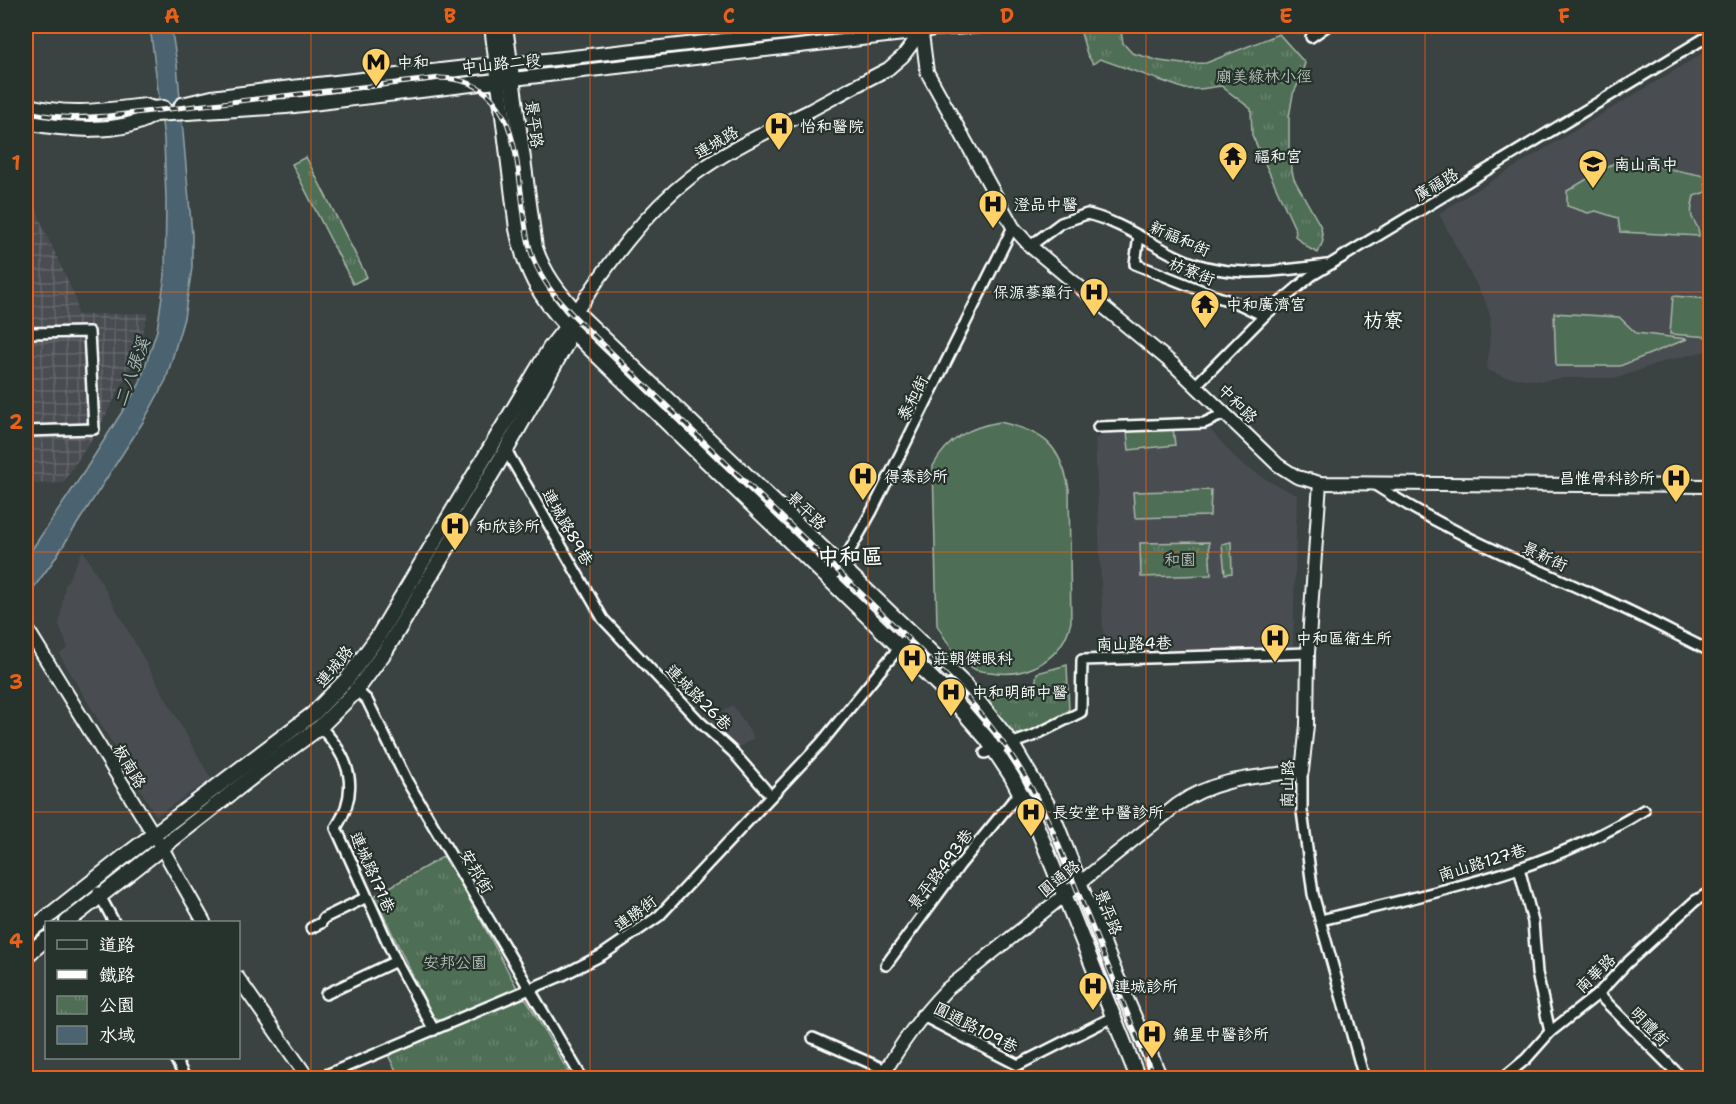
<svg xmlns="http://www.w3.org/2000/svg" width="1736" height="1104" font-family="'Shantell Sans','LXGW WenKai TC',sans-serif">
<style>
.built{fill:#484d51}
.industrial{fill:url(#industrial-grid)}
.grass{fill:#506e56;stroke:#a8b6aa;stroke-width:1.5}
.park{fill:url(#park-tufts);stroke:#a8b6aa;stroke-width:1.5}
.water{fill:#4b646f;stroke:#93a2a9;stroke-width:1.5}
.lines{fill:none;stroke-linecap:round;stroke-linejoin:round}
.minor-casing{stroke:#fff;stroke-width:14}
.tertiary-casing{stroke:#fff;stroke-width:16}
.secondary-casing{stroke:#fff;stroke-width:18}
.minor{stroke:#26332d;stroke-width:9}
.tertiary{stroke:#26332d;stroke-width:12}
.secondary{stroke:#26332d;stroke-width:14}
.rail-casing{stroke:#fff;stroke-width:5}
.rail{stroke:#26332d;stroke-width:3;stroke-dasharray:9;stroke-linecap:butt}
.grid{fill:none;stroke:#e96118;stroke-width:1.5;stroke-opacity:0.55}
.labels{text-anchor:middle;stroke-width:4.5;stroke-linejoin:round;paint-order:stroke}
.poi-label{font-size:16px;fill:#fff;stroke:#26332d;text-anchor:start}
.street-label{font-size:16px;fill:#fff;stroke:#26332d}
.park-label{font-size:16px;fill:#b0beb3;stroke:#26332d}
.water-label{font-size:18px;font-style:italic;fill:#aeb9be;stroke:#26332d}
.quarter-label{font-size:20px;fill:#fff;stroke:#26332d}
.district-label{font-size:22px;font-weight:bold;fill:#fff;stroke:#26332d}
.neatline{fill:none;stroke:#e96118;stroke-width:2}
.grid-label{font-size:20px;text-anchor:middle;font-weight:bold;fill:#e96118}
</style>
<defs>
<pattern id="industrial-grid" width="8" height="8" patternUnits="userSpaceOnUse" patternTransform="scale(1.5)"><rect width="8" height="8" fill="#484d51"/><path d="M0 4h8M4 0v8" fill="none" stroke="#63686b"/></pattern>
<pattern id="park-tufts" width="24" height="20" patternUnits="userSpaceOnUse" patternTransform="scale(1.5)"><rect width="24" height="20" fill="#506e56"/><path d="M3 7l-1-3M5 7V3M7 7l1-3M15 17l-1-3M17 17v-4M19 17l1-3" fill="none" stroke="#6a846f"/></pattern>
</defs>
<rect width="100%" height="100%" fill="#3a4242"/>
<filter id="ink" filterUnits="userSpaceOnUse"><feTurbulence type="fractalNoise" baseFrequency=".0167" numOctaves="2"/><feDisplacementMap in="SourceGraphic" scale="12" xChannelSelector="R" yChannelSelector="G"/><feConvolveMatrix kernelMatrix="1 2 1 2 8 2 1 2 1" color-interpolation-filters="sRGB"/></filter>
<g filter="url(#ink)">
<g class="built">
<polygon points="1710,49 1710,350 1665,361 1617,378 1563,378 1543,381 1505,377 1487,370 1491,319 1486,303 1439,214 1455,203"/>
<polygon points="1173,428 1209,428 1239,462 1270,482 1297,495 1293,649 1258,651 1104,655 1095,439 1109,433"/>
<polygon points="83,550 211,779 156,816 59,654 68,648 59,625 65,586"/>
<polygon points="733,705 754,738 736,749 708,719"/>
</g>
<polygon class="industrial" points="26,177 43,227 76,299 77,315 148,313 137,356 99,428 63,483 26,484"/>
<g class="grass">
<path d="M1624,157l16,6 65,13 1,16 -12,4c-1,5 -4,15 -2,21 3,8 7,8 7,19l-79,-4 -2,-14 -22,-7 -8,2 -21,-7v-15z"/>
<polygon points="1673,296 1710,299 1710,337 1670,334"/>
<polygon points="1554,313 1619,317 1636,333 1687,339 1620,366 1556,366"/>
<path d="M1000,422c44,10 60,22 69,67l2,133c-9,37 -44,57 -81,50 -4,0 -10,-1 -14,-2 -18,-10 -29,-27 -39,-45l-4,-159c15,-28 37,-39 67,-44z"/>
<polygon points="1173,428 1175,445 1129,450 1127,432"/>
<polygon points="1211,490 1210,516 1135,518 1133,492"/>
</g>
<g class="park">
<polygon points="1079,26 1089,26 1096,29 1120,26 1123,43 1132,53 1160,61 1183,64 1206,63 1279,34 1305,63 1300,80 1293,94 1289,117 1289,159 1294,179 1321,227 1323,241 1318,253 1310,249 1295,236 1296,231 1252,135 1251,109 1221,86 1200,89 1185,89 1100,59 1093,64 1087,54"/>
<polygon points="306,157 367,277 353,284 292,164"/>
<polygon points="1209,542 1211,575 1141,577 1140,543"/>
<polygon points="1231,542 1232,573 1225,574 1222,544"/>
<polygon points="1067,665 1069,711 1037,731 1012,734 978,690 1035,686 1037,673"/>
<polygon points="446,855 517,988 443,1021 438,1020 432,1015 374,896"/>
<polygon points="523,998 526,999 572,1078 400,1078 388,1055"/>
</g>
<polygon class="water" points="150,26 171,26 177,64 192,234 192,268 184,318 166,380 143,422 52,563 26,598 26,558 82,475 139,385 157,330 165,275 166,201 164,139"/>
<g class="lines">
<g class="minor-casing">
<g id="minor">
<polyline points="1311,37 1327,26"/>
<polyline points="1139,236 1135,264 1218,297 1239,304 1264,316"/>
<path d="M1030,246l31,-23 26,-9c31,7 59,27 87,41 49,25 100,17 153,10"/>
<polyline points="26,333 89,332 94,429 26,431"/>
<polyline points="1196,385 1264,316 1311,276 1710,35"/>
<polyline points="1098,427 1204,423 1224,414"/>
<polyline points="506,450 603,619 700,722 733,752 771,796"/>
<path d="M1372,483c67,44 141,76 214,108 42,18 83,40 124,60"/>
<polyline points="830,579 841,566 872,511 1013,227"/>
<polyline points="354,688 367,700 407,781 582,1078"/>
<path d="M320,727c31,31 40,63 16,101l60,133 38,69"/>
<polyline points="985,753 1033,736 1081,712 1082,660 1308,653"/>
<polyline points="1302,771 1302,811 1313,894 1364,1078"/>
<polyline points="1519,868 1533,922 1537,973 1550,1032"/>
<polyline points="98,892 114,922"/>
<path d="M1321,920c110,-27 226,-48 323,-110"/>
<polyline points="311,928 321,923 324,918 367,897"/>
<polyline points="886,965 959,866 1020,792"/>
<polyline points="326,994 396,961"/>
<polyline points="1598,994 1682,1078"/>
<polyline points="921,1015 1018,1065 1113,1017"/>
<polyline points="813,1038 886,1070"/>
<polyline points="175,1058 185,1078"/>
<polyline points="319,1078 563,975 602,955 659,916 821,743 911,633"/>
<polyline points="1503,1078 1526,1059 1550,1032 1598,994 1626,964 1695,901 1710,892"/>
</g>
</g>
<g class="tertiary-casing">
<g id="tertiary">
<polyline points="921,26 927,72 1013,227 1030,246 1174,365 1278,465 1297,477 1320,483 1710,486"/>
<polyline points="510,64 848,26"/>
<polyline points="513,79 921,32 934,29 982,26"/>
<path d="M576,312c33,-49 68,-99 115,-135 37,-28 80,-47 120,-67 26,-14 51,-28 77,-41l15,-13 18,-24"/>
<polyline points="26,627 162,848 204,922"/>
<polyline points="238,978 308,1078"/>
<path d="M881,1078c20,-34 38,-60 66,-89l230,-184c38,-27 79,-28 125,-34l5,-46 1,-72 12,-170"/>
</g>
</g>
<g class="secondary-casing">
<g id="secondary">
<path d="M492,26l25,203c8,40 22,68 51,98l380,367 39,45 25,38 23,45 103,256"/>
<path d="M505,26l30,222c9,26 23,44 41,64l389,373 46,58 40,68 63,160 46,107"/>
<path d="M26,105c40,12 78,6 119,1l8,3 10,-1"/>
<polyline points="182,105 212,98 266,91 502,64"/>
<path d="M26,122c35,7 97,14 128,-8l132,-8 219,-26"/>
<polyline points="67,922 261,770 320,727 356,691 386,650 506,450 566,344 568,327"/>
<polyline points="26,934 125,856 313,714 347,679 377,638 550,348 572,320"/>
<polyline points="26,956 46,939"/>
</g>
</g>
<use href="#minor" class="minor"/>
<use href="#tertiary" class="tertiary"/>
<use href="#secondary" class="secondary"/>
<g class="rail-casing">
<path id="rail" d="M26,111c27,8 54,7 82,5l332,-38c95,1 71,119 93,180 9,25 27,44 45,62l378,365c41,45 71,88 96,144l102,249"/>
</g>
<use href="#rail" class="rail"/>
</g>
</g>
<path class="grid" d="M311,26v1052M590,26v1052M868,26v1052M1146,26v1052M1425,26v1052M26,292h1684M26,552h1684M26,812h1684"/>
<defs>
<g id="metro-pin" transform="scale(1.5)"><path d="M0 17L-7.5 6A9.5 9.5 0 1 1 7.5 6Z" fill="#ffd166" stroke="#26332d"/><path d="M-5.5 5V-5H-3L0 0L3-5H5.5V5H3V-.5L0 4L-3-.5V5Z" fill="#111"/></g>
<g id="hospital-pin" transform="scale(1.5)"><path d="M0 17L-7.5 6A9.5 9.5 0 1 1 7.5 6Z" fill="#ffd166" stroke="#26332d"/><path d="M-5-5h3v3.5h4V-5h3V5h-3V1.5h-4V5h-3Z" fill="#111"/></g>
<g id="temple-pin" transform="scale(1.5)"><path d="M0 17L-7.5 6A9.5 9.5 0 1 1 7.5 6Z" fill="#ffd166" stroke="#26332d"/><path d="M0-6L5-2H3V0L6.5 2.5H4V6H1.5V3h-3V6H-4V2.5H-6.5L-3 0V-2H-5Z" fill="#111"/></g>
<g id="school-pin" transform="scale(1.5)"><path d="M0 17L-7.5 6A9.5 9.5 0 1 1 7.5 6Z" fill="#ffd166" stroke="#26332d"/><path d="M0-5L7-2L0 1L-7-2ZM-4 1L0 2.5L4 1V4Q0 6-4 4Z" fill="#111"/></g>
</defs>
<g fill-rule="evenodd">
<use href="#metro-pin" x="376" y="62"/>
<use href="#hospital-pin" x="779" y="126"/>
<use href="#temple-pin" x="1233" y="156"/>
<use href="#school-pin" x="1593" y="164"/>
<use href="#hospital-pin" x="993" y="204"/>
<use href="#hospital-pin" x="1094" y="292"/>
<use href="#temple-pin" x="1205" y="304"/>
<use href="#hospital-pin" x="863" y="476"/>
<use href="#hospital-pin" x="1676" y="478"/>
<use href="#hospital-pin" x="455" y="526"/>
<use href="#hospital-pin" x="1275" y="638"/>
<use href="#hospital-pin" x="912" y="658"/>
<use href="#hospital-pin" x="951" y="692"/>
<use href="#hospital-pin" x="1031" y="812"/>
<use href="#hospital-pin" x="1093" y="986"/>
<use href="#hospital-pin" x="1152" y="1034"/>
</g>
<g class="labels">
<g class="poi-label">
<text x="397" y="68">中和</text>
<text x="800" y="132">怡和醫院</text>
<text x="1254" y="162">福和宮</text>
<text x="1614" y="170">南山高中</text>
<text x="1014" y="210">澄品中醫</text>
<text x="1073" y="298" text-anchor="end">保源蔘藥行</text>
<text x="1226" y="310">中和廣濟宮</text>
<text x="884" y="482">得泰診所</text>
<text x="1655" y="484" text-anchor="end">昌惟骨科診所</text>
<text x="476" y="532">和欣診所</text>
<text x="1296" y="644">中和區衛生所</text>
<text x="933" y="664">莊朝傑眼科</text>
<text x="972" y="698">中和明師中醫</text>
<text x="1052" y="818">長安堂中醫診所</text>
<text x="1114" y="992">連城診所</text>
<text x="1173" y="1040">錦星中醫診所</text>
</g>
<g class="street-label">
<text transform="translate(501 63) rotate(-6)" y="6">中山路二段</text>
<text transform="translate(535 124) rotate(83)" y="6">景平路</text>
<text transform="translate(716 142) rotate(-31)" y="6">連城路</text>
<text transform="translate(1436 184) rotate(-31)" y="6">廣福路</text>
<text transform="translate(1180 238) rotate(24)" y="6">新福和街</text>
<text transform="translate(1192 271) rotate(22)" y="6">枋寮街</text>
<text transform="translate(912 398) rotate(-63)" y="6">泰和街</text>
<text transform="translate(1238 403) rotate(45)" y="6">中和路</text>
<text transform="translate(807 510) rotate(44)" y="6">景平路</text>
<text transform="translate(568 527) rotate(60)" y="6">連城路89巷</text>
<text transform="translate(1545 556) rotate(25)" y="6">景新街</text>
<text transform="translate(1134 643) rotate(-1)" y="6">南山路4巷</text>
<text transform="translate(334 666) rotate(-51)" y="6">連城路</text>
<text transform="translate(699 697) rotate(45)" y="6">連城路26巷</text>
<text transform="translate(130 766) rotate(59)" y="6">板南路</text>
<text transform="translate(1287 784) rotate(-89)" y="6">南山路</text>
<text transform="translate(1482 862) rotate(-17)" y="6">南山路127巷</text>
<text transform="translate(940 869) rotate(-53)" y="6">景平路493巷</text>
<text transform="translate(477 871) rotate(59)" y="6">安邦街</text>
<text transform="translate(373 872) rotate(66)" y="6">連城路171巷</text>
<text transform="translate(1059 878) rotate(-39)" y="6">圓通路</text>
<text transform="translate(1109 912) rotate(69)" y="6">景平路</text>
<text transform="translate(635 913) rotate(-37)" y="6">連勝街</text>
<text transform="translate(1595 973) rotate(-44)" y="6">南華路</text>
<text transform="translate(1650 1026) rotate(46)" y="6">明禮街</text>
<text transform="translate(976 1027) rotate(27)" y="6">圓通路109巷</text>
</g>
<g class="park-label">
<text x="1264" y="82">廟美綠林小徑</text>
<text x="1180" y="565">和園</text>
<text x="455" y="968">安邦公園</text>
</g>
<g class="water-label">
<text transform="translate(132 372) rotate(-70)" y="6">二八張溪</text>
</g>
<g class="quarter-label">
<text x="1383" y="327">枋寮</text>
</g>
<g class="district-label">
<text x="850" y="564">中和區</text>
</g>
</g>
<rect width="1736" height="1104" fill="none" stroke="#26332d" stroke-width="66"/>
<rect x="45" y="921" width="195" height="138" fill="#26332d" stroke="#7d8581" stroke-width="1.5"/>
<rect x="57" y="940" width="30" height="9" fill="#26332d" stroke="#7d8581" stroke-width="1.5"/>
<text x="99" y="951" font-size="18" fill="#ffffff">道路</text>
<rect x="57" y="970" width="30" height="9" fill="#ffffff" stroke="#7d8581" stroke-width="1.5"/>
<text x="99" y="981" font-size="18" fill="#ffffff">鐵路</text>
<rect x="57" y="996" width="30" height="18" fill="url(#park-tufts)" stroke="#7d8581" stroke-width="1.5"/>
<text x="99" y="1011" font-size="18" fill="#ffffff">公園</text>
<rect x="57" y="1026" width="30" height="18" fill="#4b646f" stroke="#7d8581" stroke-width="1.5"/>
<text x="99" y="1041" font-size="18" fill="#ffffff">水域</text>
<rect x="33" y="33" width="1670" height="1038" class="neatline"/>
<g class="grid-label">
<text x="172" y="23">A</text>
<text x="450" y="23">B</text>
<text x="729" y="23">C</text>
<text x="1007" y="23">D</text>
<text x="1286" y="23">E</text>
<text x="1564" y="23">F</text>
<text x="16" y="170">1</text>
<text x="16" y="429">2</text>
<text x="16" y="689">3</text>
<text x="16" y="948">4</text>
</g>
</svg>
